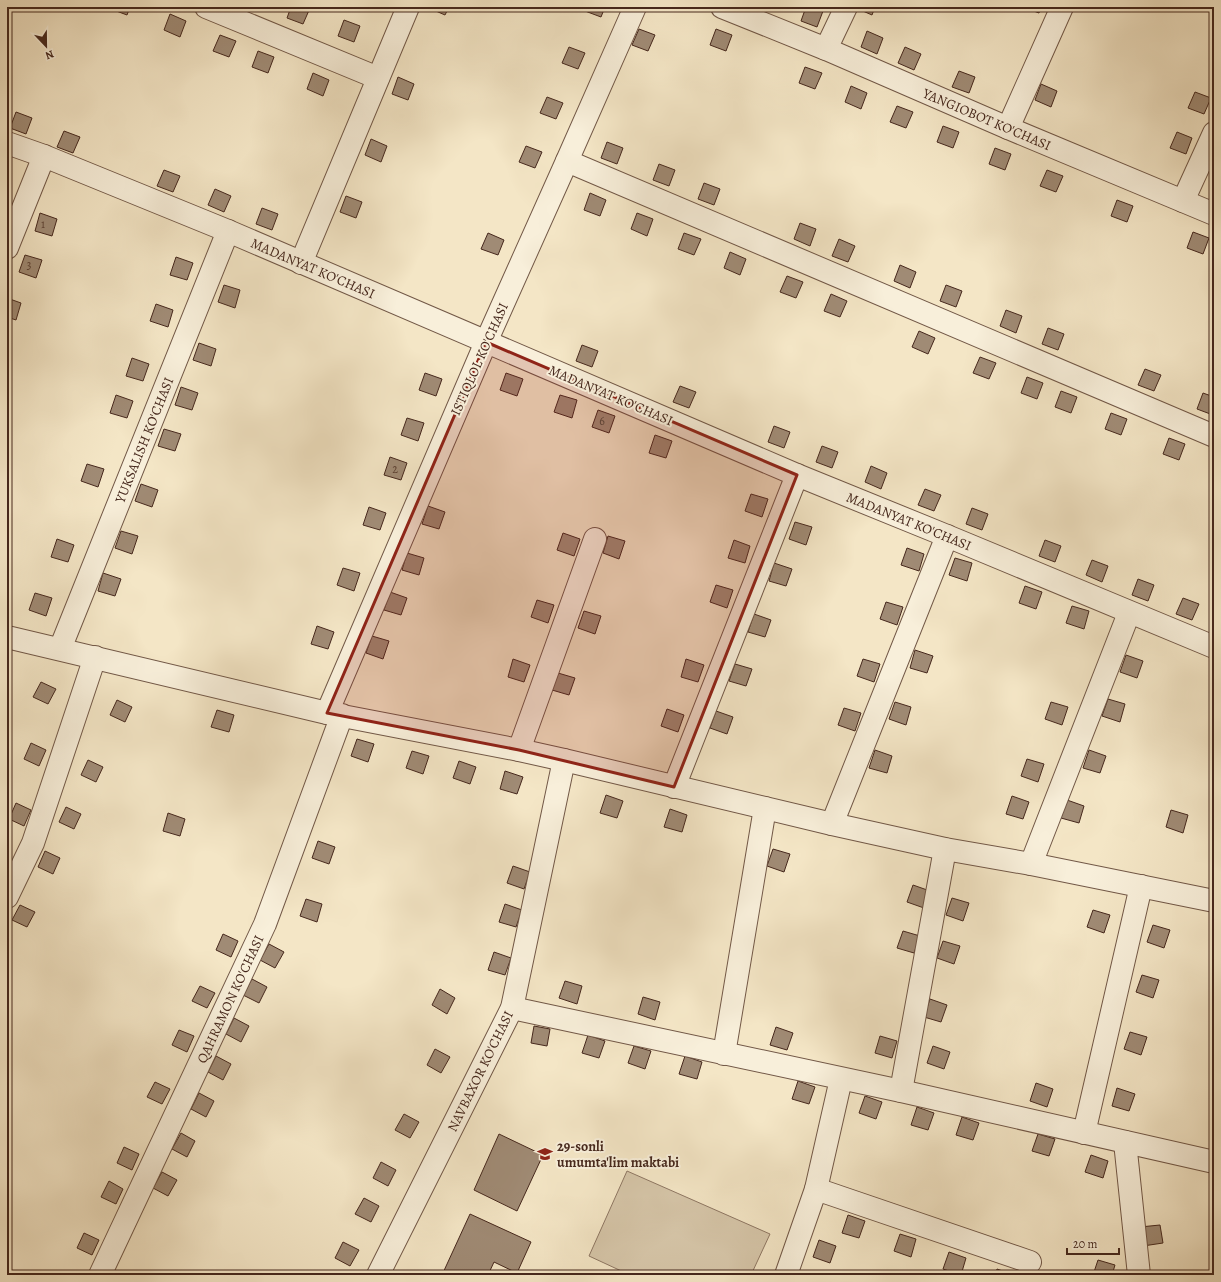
<svg xmlns="http://www.w3.org/2000/svg" width="1221" height="1282" font-family="Alegreya,serif">
<style>
.green{fill:#d6c6a9;stroke:#8e7763}
.building{fill:#a08b75;stroke:#46281d}
.lines{fill:none;stroke-linecap:round;stroke-linejoin:round}
.minor-casing{stroke:#725847;stroke-width:24}
.minor{stroke:#f8efda;stroke-width:22}
.marked{fill:#8f2418;fill-opacity:0.2;stroke:#8f2418;stroke-width:3;stroke-linejoin:round}
.labels{text-anchor:middle;stroke-width:4;stroke-linejoin:round;paint-order:stroke}
.number-label{font-size:12px;fill:#5c4133}
.street-label{font-size:14px;fill:#46281d;stroke:#f8efda}
.poi-label{font-size:14px;font-weight:bold;fill:#46281d;stroke:#f8efda;text-anchor:start}
</style>
<rect width="100%" height="100%" fill="#f4e6c6"/>
<filter id="stains"><feTurbulence type="fractalNoise" baseFrequency=".005" numOctaves="4"/><feColorMatrix values="0 0 0 0 .2 0 0 0 0 .09 0 0 0 0 .02 0 0 0 .5 -.17"/></filter>
<radialGradient id="worn" r=".72"><stop offset=".6" stop-color="#630" stop-opacity="0"/><stop offset="1" stop-color="#630" stop-opacity=".3"/></radialGradient>
<polygon class="green" points="627,1171 770,1234 751,1275 630,1275 589,1256"/>
<g class="building">
<polygon points="112,7 130,7 127,15 111,9"/>
<polygon points="291,7 307,7 310,8 303,24 287,18"/>
<polygon points="430,7 449,7 445,15 429,8"/>
<polygon points="587,7 605,7 601,17 585,11"/>
<polygon points="806,7 814,7 823,11 817,27 801,21"/>
<polygon points="856,7 875,7 872,15 856,8"/>
<polygon points="1023,7 1041,7 1039,13"/>
<polygon points="170,14 186,21 180,37 164,30"/>
<polygon points="344,20 360,26 354,42 338,36"/>
<polygon points="639,29 655,35 648,51 632,45"/>
<polygon points="716,29 732,35 726,51 710,45"/>
<polygon points="867,31 883,38 877,54 861,47"/>
<polygon points="220,35 236,41 229,57 213,51"/>
<polygon points="569,47 585,53 578,69 562,63"/>
<polygon points="905,47 921,54 914,70 898,63"/>
<polygon points="258,51 274,57 268,73 252,67"/>
<polygon points="805,67 822,73 815,89 799,83"/>
<polygon points="959,71 975,77 969,93 952,87"/>
<polygon points="313,73 329,80 323,96 307,89"/>
<polygon points="398,77 414,84 408,100 392,94"/>
<polygon points="1041,84 1057,91 1051,107 1035,100"/>
<polygon points="851,86 867,93 861,109 845,102"/>
<polygon points="1195,92 1211,98 1204,114 1188,108"/>
<polygon points="547,97 563,103 556,119 540,113"/>
<polygon points="897,106 913,112 906,128 890,122"/>
<polygon points="16,112 32,118 26,134 10,128"/>
<polygon points="943,126 959,132 953,148 937,142"/>
<polygon points="64,131 80,137 73,153 57,147"/>
<polygon points="1177,132 1192,138 1186,154 1170,148"/>
<polygon points="371,139 387,146 381,162 365,155"/>
<polygon points="607,142 623,148 617,164 601,158"/>
<polygon points="526,146 542,152 535,168 519,162"/>
<polygon points="995,148 1011,154 1005,170 989,164"/>
<polygon points="659,164 675,170 669,186 653,180"/>
<polygon points="164,170 180,176 173,192 157,186"/>
<polygon points="1047,170 1063,176 1056,192 1040,186"/>
<polygon points="704,183 720,189 714,205 698,199"/>
<polygon points="215,189 231,196 224,212 208,205"/>
<polygon points="590,193 606,200 600,216 584,210"/>
<polygon points="346,196 362,202 356,218 340,212"/>
<polygon points="1117,200 1133,206 1127,222 1111,216"/>
<polygon points="262,208 278,214 272,230 256,224"/>
<polygon points="40,213 57,219 52,236 35,231"/>
<polygon points="637,213 653,219 647,236 631,229"/>
<polygon points="800,223 816,229 810,246 794,239"/>
<polygon points="1193,232 1209,238 1203,254 1187,248"/>
<polygon points="488,233 504,240 498,255 481,249"/>
<polygon points="684,233 701,239 694,255 678,249"/>
<polygon points="839,239 855,246 848,262 832,256"/>
<polygon points="730,252 746,259 740,275 724,268"/>
<polygon points="25,255 42,260 36,278 19,272"/>
<polygon points="176,257 193,263 187,280 170,275"/>
<polygon points="900,265 916,272 910,288 894,281"/>
<polygon points="787,276 803,282 796,298 780,292"/>
<polygon points="224,285 240,290 235,308 218,302"/>
<polygon points="946,285 962,291 956,307 940,301"/>
<polygon points="831,294 847,301 840,317 824,311"/>
<polygon points="7,298 21,303 16,320 7,317"/>
<polygon points="156,304 173,310 168,327 150,321"/>
<polygon points="1006,310 1022,316 1016,333 1000,326"/>
<polygon points="1048,328 1064,334 1058,350 1042,344"/>
<polygon points="919,331 935,338 928,354 912,347"/>
<polygon points="199,343 216,349 211,366 193,360"/>
<polygon points="582,345 598,351 592,367 576,361"/>
<polygon points="980,357 996,363 989,379 973,373"/>
<polygon points="132,358 149,364 143,381 126,376"/>
<polygon points="1145,369 1161,375 1154,391 1138,385"/>
<polygon points="425,373 442,379 436,396 419,390"/>
<polygon points="506,373 523,379 517,396 500,390"/>
<polygon points="1027,377 1043,383 1037,399 1021,393"/>
<polygon points="680,386 696,392 689,408 673,402"/>
<polygon points="181,387 198,393 192,410 175,405"/>
<polygon points="1061,391 1077,397 1071,413 1055,407"/>
<polygon points="1203,393 1214,397 1214,413 1213,415 1197,409"/>
<polygon points="116,395 133,401 127,418 110,413"/>
<polygon points="560,395 577,400 572,418 554,412"/>
<polygon points="598,410 615,416 609,433 592,427"/>
<polygon points="1111,413 1127,419 1121,435 1105,429"/>
<polygon points="407,418 424,423 418,441 401,435"/>
<polygon points="774,426 790,432 784,448 768,442"/>
<polygon points="164,429 181,434 175,451 158,446"/>
<polygon points="655,435 672,441 666,458 649,453"/>
<polygon points="1169,438 1185,444 1179,460 1163,454"/>
<polygon points="822,446 838,452 832,468 816,462"/>
<polygon points="390,457 407,463 401,480 384,475"/>
<polygon points="87,464 104,469 98,487 81,481"/>
<polygon points="871,466 887,473 881,489 865,482"/>
<polygon points="141,484 158,490 152,507 135,501"/>
<polygon points="925,489 941,495 934,511 918,505"/>
<polygon points="751,494 768,499 762,517 745,511"/>
<polygon points="428,506 445,512 439,529 422,524"/>
<polygon points="369,507 386,513 380,530 363,525"/>
<polygon points="972,508 988,514 982,530 966,524"/>
<polygon points="795,522 812,527 806,545 789,539"/>
<polygon points="121,531 138,536 132,554 115,548"/>
<polygon points="563,533 580,539 574,556 557,550"/>
<polygon points="608,536 625,541 619,559 603,553"/>
<polygon points="57,539 74,545 68,562 51,557"/>
<polygon points="734,540 750,546 745,563 728,558"/>
<polygon points="1045,540 1061,546 1055,562 1039,556"/>
<polygon points="907,548 924,554 919,571 901,565"/>
<polygon points="407,553 424,558 419,575 402,570"/>
<polygon points="955,558 972,563 967,581 949,575"/>
<polygon points="1092,560 1108,566 1102,582 1086,575"/>
<polygon points="774,563 792,569 786,586 769,581"/>
<polygon points="343,568 360,573 354,591 337,585"/>
<polygon points="103,573 121,579 115,596 98,591"/>
<polygon points="1138,579 1154,585 1148,601 1132,595"/>
<polygon points="716,585 733,590 727,608 710,602"/>
<polygon points="1025,586 1042,592 1036,609 1019,603"/>
<polygon points="390,592 407,598 401,615 384,610"/>
<polygon points="35,593 52,598 46,616 29,610"/>
<polygon points="1183,598 1199,604 1192,620 1176,614"/>
<polygon points="537,600 554,605 548,623 531,617"/>
<polygon points="886,602 903,607 897,625 880,619"/>
<polygon points="1072,606 1089,611 1084,629 1066,623"/>
<polygon points="584,611 601,616 595,634 578,628"/>
<polygon points="754,614 771,620 765,637 748,632"/>
<polygon points="317,626 334,632 328,649 311,644"/>
<polygon points="372,636 389,641 383,659 366,653"/>
<polygon points="915,650 933,656 927,673 910,668"/>
<polygon points="1126,655 1143,661 1137,678 1120,672"/>
<polygon points="513,659 530,665 524,682 508,677"/>
<polygon points="686,659 704,665 698,682 681,677"/>
<polygon points="863,659 880,664 874,682 857,676"/>
<polygon points="735,664 752,669 746,686 729,681"/>
<polygon points="558,673 575,678 569,695 552,690"/>
<polygon points="41,682 56,689 48,704 33,697"/>
<polygon points="1108,699 1125,704 1120,722 1102,716"/>
<polygon points="117,700 132,707 125,722 110,715"/>
<polygon points="895,702 911,707 906,725 889,719"/>
<polygon points="1051,702 1068,707 1062,725 1045,719"/>
<polygon points="844,708 861,713 855,731 838,725"/>
<polygon points="667,709 684,715 678,732 661,726"/>
<polygon points="217,710 234,715 229,732 211,727"/>
<polygon points="716,711 733,717 727,734 710,728"/>
<polygon points="357,739 374,744 368,762 351,756"/>
<polygon points="31,743 46,750 39,766 24,759"/>
<polygon points="875,750 892,756 887,773 869,768"/>
<polygon points="1089,750 1106,756 1100,773 1083,768"/>
<polygon points="412,751 429,756 423,774 406,768"/>
<polygon points="1027,759 1044,764 1038,782 1021,776"/>
<polygon points="88,760 103,767 96,782 81,775"/>
<polygon points="459,761 476,767 470,784 453,778"/>
<polygon points="505,771 523,777 517,794 500,789"/>
<polygon points="606,795 623,801 617,818 600,813"/>
<polygon points="1012,796 1029,802 1023,819 1006,814"/>
<polygon points="1067,800 1084,806 1079,823 1061,818"/>
<polygon points="16,803 31,810 24,826 9,819"/>
<polygon points="66,807 81,814 74,829 59,822"/>
<polygon points="670,809 687,815 682,832 664,827"/>
<polygon points="1171,810 1188,815 1183,833 1166,827"/>
<polygon points="168,813 185,819 180,836 163,831"/>
<polygon points="318,841 335,847 329,864 312,858"/>
<polygon points="773,849 790,854 784,872 767,866"/>
<polygon points="45,851 60,858 53,874 38,867"/>
<polygon points="513,866 530,872 524,889 507,883"/>
<polygon points="913,885 930,891 924,908 907,902"/>
<polygon points="952,898 969,903 963,921 946,915"/>
<polygon points="306,899 322,904 317,922 300,916"/>
<polygon points="505,904 522,910 516,927 499,922"/>
<polygon points="20,905 35,912 27,927 12,920"/>
<polygon points="1093,910 1110,915 1104,933 1087,927"/>
<polygon points="1153,925 1170,930 1164,948 1147,942"/>
<polygon points="903,931 920,936 914,953 897,948"/>
<polygon points="223,934 238,941 231,957 216,950"/>
<polygon points="943,941 960,946 954,964 937,958"/>
<polygon points="269,944 284,952 275,968 260,960"/>
<polygon points="494,952 511,958 505,975 488,970"/>
<polygon points="1142,975 1159,980 1153,998 1136,992"/>
<polygon points="252,979 267,987 259,1003 243,995"/>
<polygon points="565,981 582,986 577,1004 559,998"/>
<polygon points="200,986 215,993 207,1008 192,1001"/>
<polygon points="440,989 455,998 447,1014 432,1005"/>
<polygon points="643,997 660,1002 655,1020 638,1014"/>
<polygon points="930,999 947,1005 941,1022 924,1017"/>
<polygon points="234,1018 249,1026 241,1042 226,1034"/>
<polygon points="534,1026 550,1029 547,1046 531,1043"/>
<polygon points="776,1027 793,1033 787,1050 770,1045"/>
<polygon points="179,1030 194,1036 187,1052 172,1045"/>
<polygon points="1130,1032 1147,1037 1141,1055 1124,1049"/>
<polygon points="588,1035 605,1041 599,1058 582,1053"/>
<polygon points="880,1036 897,1041 892,1058 875,1053"/>
<polygon points="634,1046 651,1051 645,1069 628,1063"/>
<polygon points="933,1046 950,1052 944,1069 927,1063"/>
<polygon points="435,1049 450,1057 441,1073 427,1065"/>
<polygon points="216,1056 231,1064 223,1080 208,1072"/>
<polygon points="685,1056 702,1062 697,1079 679,1074"/>
<polygon points="798,1081 815,1087 809,1104 792,1099"/>
<polygon points="155,1082 170,1089 162,1104 147,1097"/>
<polygon points="1036,1083 1053,1089 1047,1107 1030,1101"/>
<polygon points="1117,1088 1135,1094 1129,1111 1112,1106"/>
<polygon points="199,1093 214,1101 206,1117 191,1109"/>
<polygon points="865,1096 882,1102 876,1119 859,1113"/>
<polygon points="917,1107 934,1113 928,1130 911,1125"/>
<polygon points="404,1114 419,1122 410,1138 395,1130"/>
<polygon points="962,1117 979,1123 973,1140 956,1135"/>
<polygon points="181,1133 195,1141 187,1157 172,1149"/>
<polygon points="499,1134 543,1155 517,1211 474,1190"/>
<polygon points="1038,1134 1055,1139 1049,1156 1032,1151"/>
<polygon points="124,1147 139,1154 132,1170 117,1163"/>
<polygon points="1091,1155 1108,1161 1103,1178 1085,1172"/>
<polygon points="381,1162 396,1170 388,1186 373,1178"/>
<polygon points="162,1172 177,1180 168,1196 153,1188"/>
<polygon points="109,1181 123,1189 116,1204 101,1197"/>
<polygon points="364,1198 379,1206 371,1222 355,1214"/>
<polygon points="470,1214 531,1242 517,1273 494,1262 488,1275 442,1275"/>
<polygon points="848,1215 865,1221 859,1238 842,1233"/>
<polygon points="1160,1225 1163,1243 1143,1246 1140,1227"/>
<polygon points="84,1233 99,1240 92,1255 77,1248"/>
<polygon points="900,1234 916,1239 911,1257 894,1251"/>
<polygon points="819,1240 836,1246 830,1263 813,1257"/>
<polygon points="343,1242 359,1250 350,1266 335,1258"/>
<polygon points="949,1252 966,1258 961,1275 943,1269"/>
<polygon points="1098,1260 1115,1265 1112,1275 1093,1275"/>
<polygon points="997,1269 1014,1275 995,1275"/>
<polygon points="1169,1272 1169,1275 1149,1275 1149,1274"/>
</g>
<g class="lines">
<g class="minor-casing">
<g id="minor">
<polyline points="206,7 378,78"/>
<polyline points="722,7 826,49 1008,128 1214,214"/>
<polyline points="826,49 846,7"/>
<polyline points="1008,128 1062,7"/>
<polyline points="7,143 44,156 228,231 797,475 947,536 1214,647"/>
<polyline points="567,161 1214,436"/>
<polyline points="1183,201 1214,133"/>
<polyline points="7,248 44,156"/>
<polyline points="301,263 408,7"/>
<polyline points="7,637 327,713 519,750 564,760 832,824 945,849 1031,864 1214,901"/>
<polyline points="60,649 228,231"/>
<polyline points="327,713 486,342 567,161 635,7"/>
<polyline points="519,750 595,539"/>
<polyline points="674,787 797,475"/>
<polyline points="832,824 947,536"/>
<polyline points="1031,864 1129,613"/>
<polyline points="7,897 33,843 95,657"/>
<polyline points="512,1008 901,1091 1214,1162"/>
<polyline points="724,1054 765,808"/>
<polyline points="901,1091 945,849"/>
<polyline points="1084,1133 1141,886"/>
<polyline points="1125,1142 1139,1275"/>
<polyline points="816,1189 841,1079"/>
<polyline points="100,1275 265,924 342,715"/>
<polyline points="378,1275 512,1008 564,760"/>
<polyline points="786,1275 816,1189 1030,1262"/>
</g>
</g>
<use href="#minor" class="minor"/>
</g>
<path class="marked" d="M486,342l311,133 -123,312 -155,-37 -192,-37z"/>
<defs>
<g id="school-bare" transform="scale(1.2)"><path d="M0-5L7-2L0 1L-7-2ZM-4 1L0 2.5L4 1V4Q0 6-4 4Z" fill="#8f2418" stroke="#f8efda" stroke-width="2.5" paint-order="stroke"/></g>
</defs>
<g fill-rule="evenodd">
<use href="#school-bare" x="545" y="1154"/>
</g>
<g class="labels">
<g class="number-label">
<text x="43" y="228">1</text>
<text x="29" y="269">3</text>
<text x="602" y="425">6</text>
<text x="395" y="473">2</text>
</g>
<g class="street-label">
<text transform="translate(987 119) rotate(23)" y="5">YANGIOBOT KO'CHASI</text>
<text transform="translate(313 268) rotate(23)" y="5">MADANYAT KO'CHASI</text>
<text transform="translate(479 359) rotate(-66)" y="5">ISTIQLOL KO'CHASI</text>
<text transform="translate(611 395) rotate(23)" y="5">MADANYAT KO'CHASI</text>
<text transform="translate(144 440) rotate(-68)" y="5">YUKSALISH KO'CHASI</text>
<text transform="translate(909 521) rotate(22)" y="5">MADANYAT KO'CHASI</text>
<text transform="translate(230 999) rotate(-65)" y="5">QAHRAMON KO'CHASI</text>
<text transform="translate(480 1071) rotate(-64)" y="5">NAVBAXOR KO'CHASI</text>
</g>
<g class="poi-label">
<text x="557" y="1151">29-sonli<tspan x="557" dy="16">umumta'lim maktabi</tspan></text>
</g>
</g>
<rect width="1221" height="1282" fill="none" stroke="#f4e6c6" stroke-width="24"/>
<rect x="8" y="8" width="1205" height="1266" fill="none" stroke="#46281d" stroke-width="2"/>
<rect x="12" y="12" width="1197" height="1258" fill="none" stroke="#46281d"/>
<g transform="translate(46 46) rotate(158)" stroke="#f8efda" stroke-width="3" paint-order="stroke">
<path d="M0-3L7 15L0 10L-7 15Z" fill="#46281d"/>
<text y="-6" font-size="11" font-weight="bold" text-anchor="middle" fill="#46281d">N</text>
</g>
<path d="M1067 1248v6h52v-6" fill="none" stroke="#46281d" stroke-width="2"/>
<text x="1073" y="1248" font-size="12" fill="#46281d" stroke="#f8efda" stroke-width="3" paint-order="stroke">20 m</text>
<rect width="100%" height="100%" filter="url(#stains)"/>
<rect width="100%" height="100%" fill="url(#worn)"/>
</svg>
